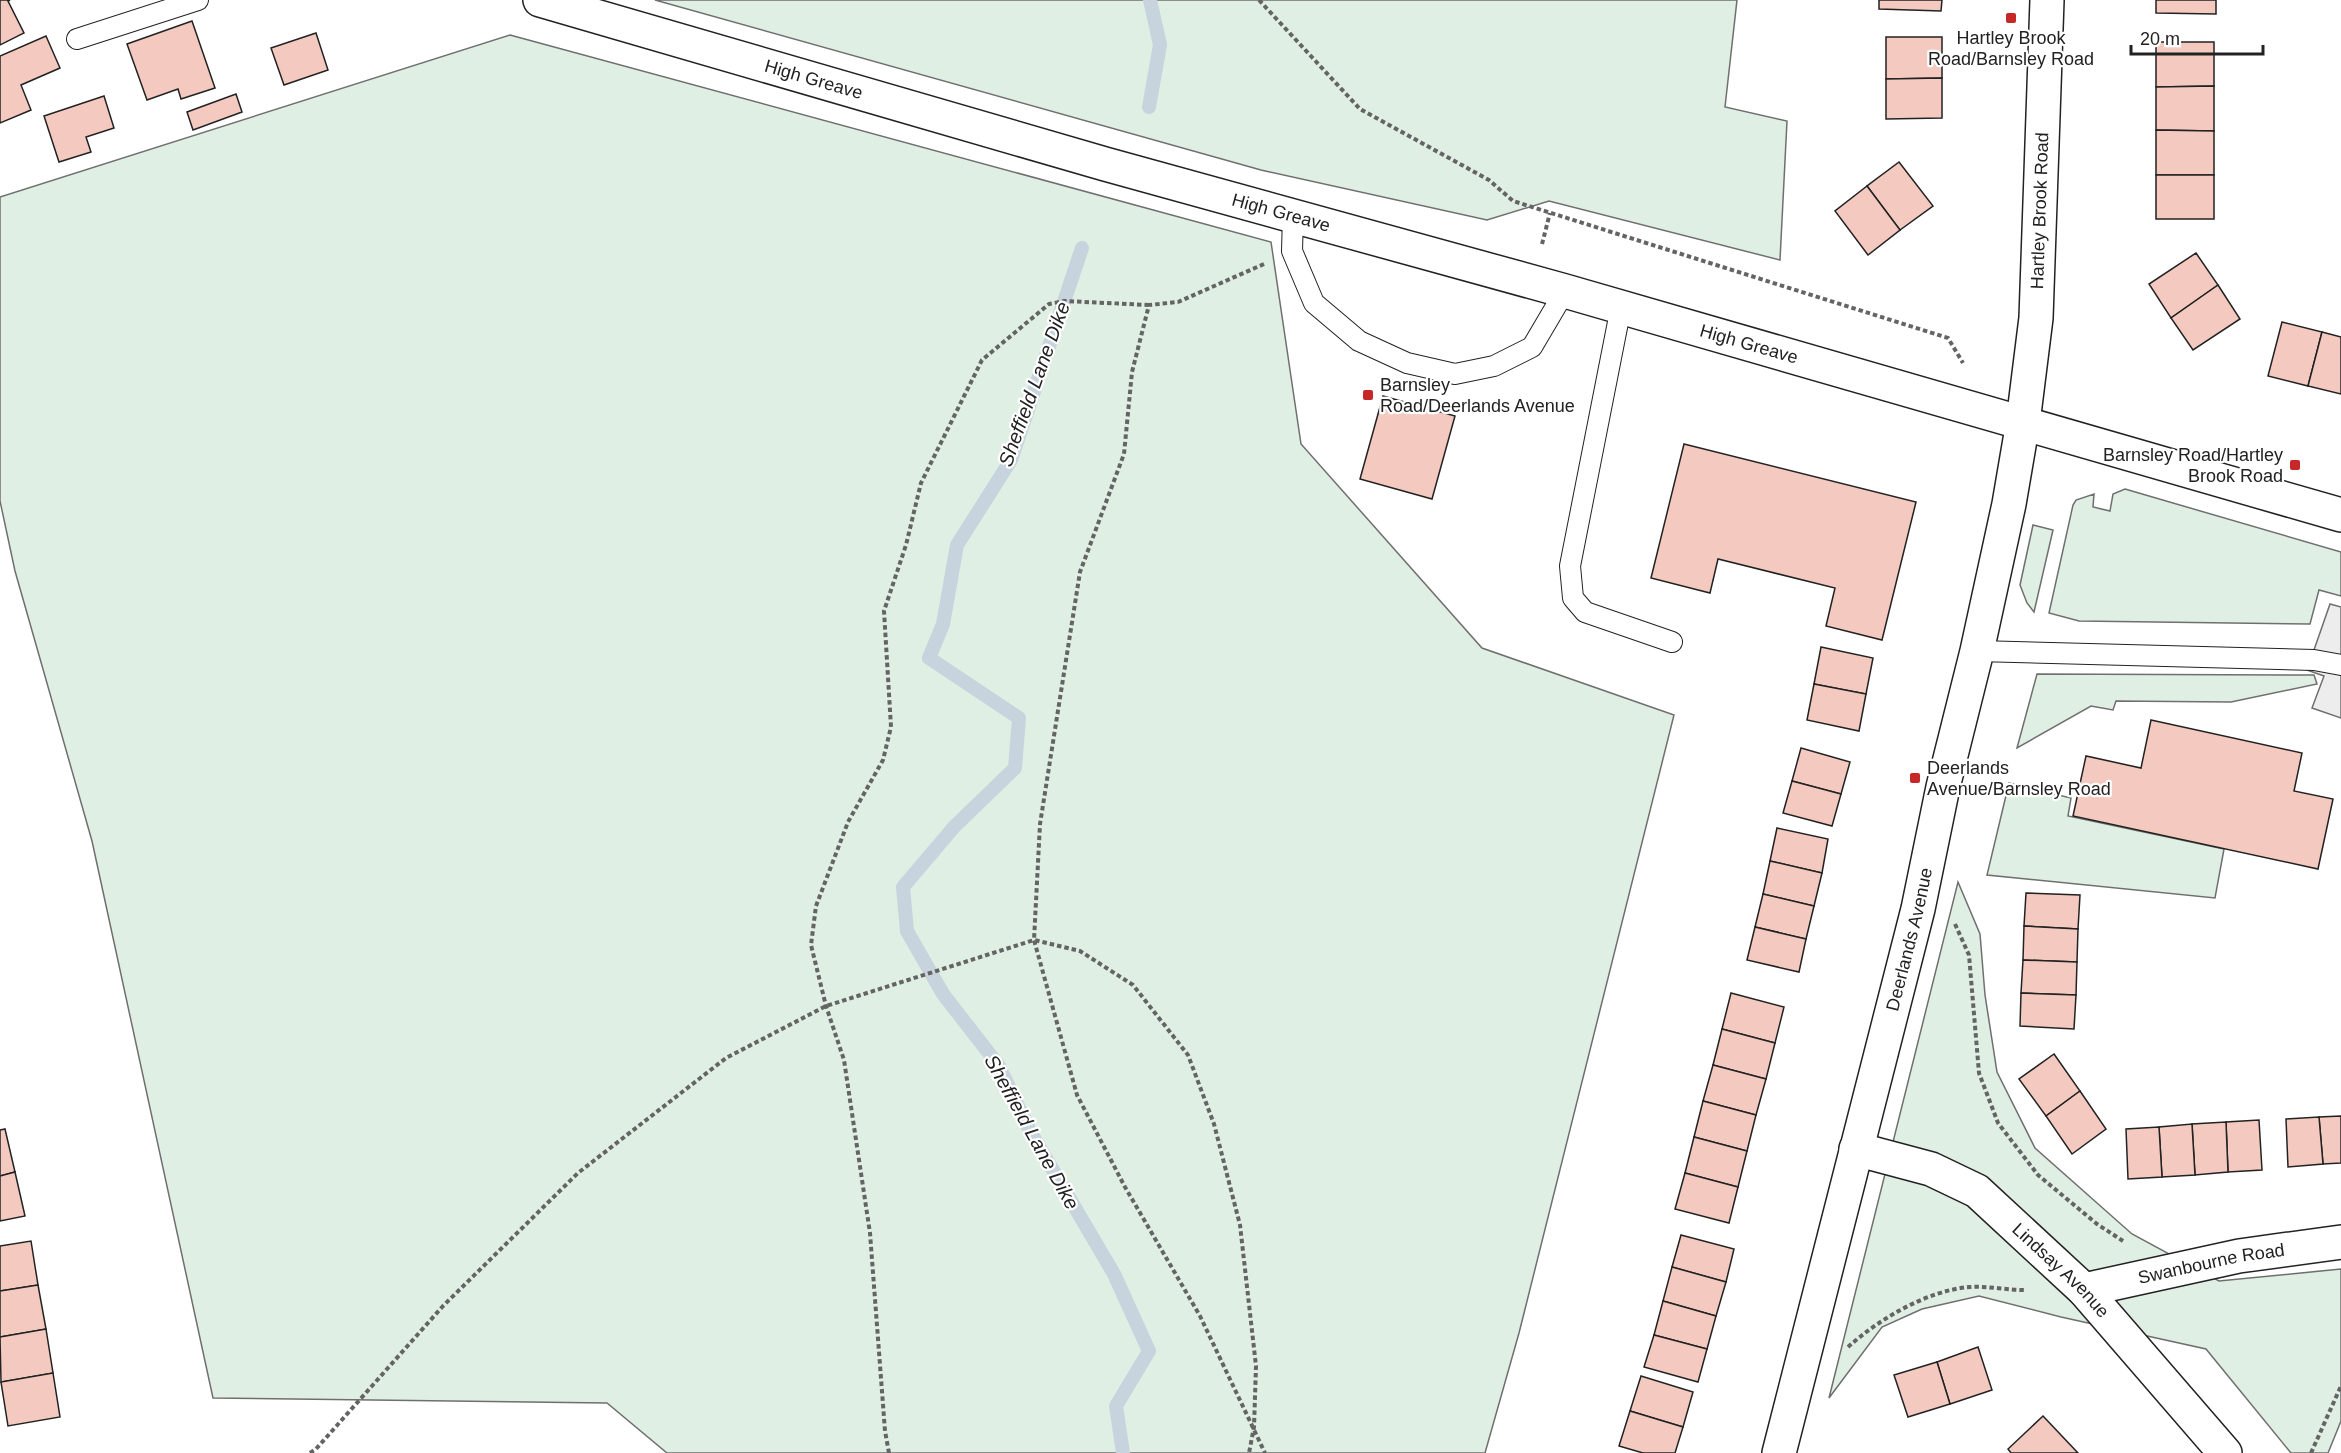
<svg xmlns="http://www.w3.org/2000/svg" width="2341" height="1453" font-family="Arial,sans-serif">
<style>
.green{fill:#e0efe3;stroke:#6f6f6f;stroke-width:1.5}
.parking{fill:#ededed;stroke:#6f6f6f;stroke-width:1.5}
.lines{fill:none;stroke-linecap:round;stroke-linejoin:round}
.stream{stroke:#c7d3dd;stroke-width:14}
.building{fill:#f3c9c0;stroke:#222;stroke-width:1.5}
.lane-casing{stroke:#222;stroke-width:22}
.street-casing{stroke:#222;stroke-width:36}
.secondary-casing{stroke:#222;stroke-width:36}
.primary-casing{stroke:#222;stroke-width:36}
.path{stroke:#646464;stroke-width:4;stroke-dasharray:4.5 3;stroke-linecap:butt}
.lane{stroke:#fff;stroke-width:20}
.street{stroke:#fff;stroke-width:33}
.secondary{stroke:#fff;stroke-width:33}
.primary{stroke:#fff;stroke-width:33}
.poi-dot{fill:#c62828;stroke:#fff;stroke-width:2}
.labels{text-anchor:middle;stroke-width:4.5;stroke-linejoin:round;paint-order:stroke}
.poi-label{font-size:18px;fill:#222;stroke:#fff;text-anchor:start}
.street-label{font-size:18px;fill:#222;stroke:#fff}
.water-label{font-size:20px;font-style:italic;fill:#222;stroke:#fff}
</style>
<rect width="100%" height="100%" fill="#fff"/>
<g class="green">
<polygon points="655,0 1737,0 1725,107 1787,121 1780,260 1549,201 1487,220 1261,170"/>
<polygon points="510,35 1271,242 1301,444 1482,648 1674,715 1519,1333 1485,1453 667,1453 607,1403 213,1398 92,841 15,571 0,501 0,197"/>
<polygon points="2125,489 2341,552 2341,596 2319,590 2310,624 2079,621 2049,613 2073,505 2076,500 2094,494 2093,507 2110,511 2113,494"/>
<polygon points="2033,525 2053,530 2034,612 2027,603 2020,585"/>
<polygon points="2037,674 2314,675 2317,684 2231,702 2116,701 2113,710 2091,706 2017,748"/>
<polygon points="2009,783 2071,798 2068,816 2224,849 2215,898 1987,875"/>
<polygon points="1958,882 1980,934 1985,995 1997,1072 2035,1148 2132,1234 2219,1281 2341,1269 2341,1421 2328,1453 2291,1453 2206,1349 2061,1317 1979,1296 1922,1309 1882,1327 1829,1398"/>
</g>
<polygon class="parking" points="2330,604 2341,607 2341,718 2312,708 2324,676 2307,670"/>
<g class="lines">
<g class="stream">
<polyline points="1149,107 1160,45 1150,0"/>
<polyline points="1082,248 1011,460 957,545 943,624 929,658 1019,718 1015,768 954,827 903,887 907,931 943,994 999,1066 1030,1131 1114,1274 1149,1351 1116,1406 1123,1453"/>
</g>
</g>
<g class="building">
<polygon points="0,0 10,0 8,1 24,33 0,45"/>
<polygon points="1879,0 1942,0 1941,11 1879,9"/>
<polygon points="2156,0 2216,0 2216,14 2156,13"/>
<polygon points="192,21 215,88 181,99 178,89 147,100 127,44"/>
<polygon points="316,33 328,70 284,85 271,48"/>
<polygon points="46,36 60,68 21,85 31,110 0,123 0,56"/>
<polygon points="1886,37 1942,37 1942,78 1886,79"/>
<polygon points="2156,42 2214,42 2214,86 2156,87"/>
<polygon points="1942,78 1942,118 1886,119 1886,79"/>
<polygon points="2214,86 2214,131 2156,130 2156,87"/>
<polygon points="236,94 242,112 193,130 187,112"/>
<polygon points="104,96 114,128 86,137 91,152 59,162 44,116"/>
<polygon points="2156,130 2214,131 2214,175 2156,175"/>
<polygon points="1899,162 1933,206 1900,230 1867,186"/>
<rect x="2156" y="175" width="58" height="44"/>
<polygon points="1867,186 1900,230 1868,255 1835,211"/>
<polygon points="2196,253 2218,285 2171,318 2149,284"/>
<polygon points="2218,285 2240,319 2193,350 2171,318"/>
<polygon points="2282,322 2322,332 2308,386 2268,376"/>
<polygon points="2322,332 2341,337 2341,394 2308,386"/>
<polygon points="1383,396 1455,416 1432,499 1360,479"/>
<polygon points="1684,444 1916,502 1882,640 1826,626 1835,588 1718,559 1710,593 1651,578"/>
<polygon points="1821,647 1873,658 1866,694 1814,684"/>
<polygon points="1814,684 1866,694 1859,731 1807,720"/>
<polygon points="2151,720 2302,753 2294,791 2333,799 2318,869 2073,816 2086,756 2141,768"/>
<polygon points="1801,748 1850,762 1841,794 1792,781"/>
<polygon points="1792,781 1841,794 1832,826 1783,813"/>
<polygon points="1777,828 1828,839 1822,873 1770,861"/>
<polygon points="1770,861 1822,873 1814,906 1763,894"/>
<polygon points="2026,893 2080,895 2078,929 2024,926"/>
<polygon points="1763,894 1814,906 1806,939 1755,927"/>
<polygon points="2024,926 2078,929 2077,962 2023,960"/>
<polygon points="1755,927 1806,939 1799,972 1747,960"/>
<polygon points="2023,960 2077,962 2076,995 2021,993"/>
<polygon points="1731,993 1784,1007 1775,1043 1722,1029"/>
<polygon points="2021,993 2076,995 2074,1029 2020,1026"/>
<polygon points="1722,1029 1775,1043 1766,1079 1713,1065"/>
<polygon points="2054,1054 2080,1091 2046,1116 2019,1079"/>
<polygon points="1713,1065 1766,1079 1756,1115 1703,1101"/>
<polygon points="2080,1091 2106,1129 2072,1154 2046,1116"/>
<polygon points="1703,1101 1756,1115 1747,1151 1694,1137"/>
<polygon points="2341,1116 2341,1163 2323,1164 2319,1117"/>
<polygon points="2319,1117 2323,1164 2288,1167 2286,1119"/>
<polygon points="2259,1120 2262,1170 2228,1172 2226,1122"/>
<polygon points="2226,1122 2228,1172 2195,1175 2192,1124"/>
<polygon points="2192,1124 2195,1175 2162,1177 2159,1127"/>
<polygon points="2159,1127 2162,1177 2128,1179 2126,1129"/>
<polygon points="5,1129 15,1172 0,1176 0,1130"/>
<polygon points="1694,1137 1747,1151 1738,1187 1685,1173"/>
<polygon points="15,1172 25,1216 0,1221 0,1176"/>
<polygon points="1685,1173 1738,1187 1729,1223 1675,1209"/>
<polygon points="1681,1235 1734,1249 1726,1282 1672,1267"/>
<polygon points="31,1241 38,1285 0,1291 0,1246"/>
<polygon points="1672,1267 1726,1282 1716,1316 1663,1301"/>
<polygon points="38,1285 46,1329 0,1337 0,1291"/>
<polygon points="1663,1301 1716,1316 1707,1349 1654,1335"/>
<polygon points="46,1329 53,1373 1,1382 0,1337"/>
<polygon points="1654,1335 1707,1349 1698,1382 1644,1367"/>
<polygon points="1978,1347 1992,1390 1950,1404 1937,1362"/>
<polygon points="1937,1362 1950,1404 1908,1417 1894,1375"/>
<polygon points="53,1373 60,1417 8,1426 1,1382"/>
<polygon points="1641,1376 1693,1392 1683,1427 1630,1411"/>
<polygon points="1630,1411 1683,1427 1675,1453 1643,1453 1619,1446"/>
<polygon points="2043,1416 2078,1453 2011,1453 2008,1449"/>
</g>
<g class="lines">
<g class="lane-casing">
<g id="lane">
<polyline points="77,39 198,0"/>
<polyline points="1293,216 1292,251 1314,303 1359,341 1407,363 1455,374 1494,366 1532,347 1565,291"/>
<polyline points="1621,307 1570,566 1573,598 1585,612 1672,642"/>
<polyline points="1977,651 2314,660 2341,665"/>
</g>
</g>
<g class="street-casing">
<g id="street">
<path id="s1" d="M1856,1149l75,20 46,22 107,99 141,163"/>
<path id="s2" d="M2084,1290l155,-34 102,-14"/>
</g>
</g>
<g class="secondary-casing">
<g id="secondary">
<path id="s3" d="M1779,1453l139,-544 25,-122 34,-136 32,-147 14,-82 13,-104 11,-318"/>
</g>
</g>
<g class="primary-casing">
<g id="primary">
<path id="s4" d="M540,0l565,164 460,127 776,224"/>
</g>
</g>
<g class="path">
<polyline points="1259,0 1360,109 1489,180 1513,201 1948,338 1963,363"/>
<polyline points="1542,244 1550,213"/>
<polyline points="1264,264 1178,302 1149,305 1132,372 1124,454 1080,572 1040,824 1034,940 1077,1095 1125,1187 1200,1316 1265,1453"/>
<polyline points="1955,924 1969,955 1979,1073 1998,1123 2038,1175 2097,1224 2123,1241"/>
<path d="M1848,1347c31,-28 80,-57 122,-60 18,-1 37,3 55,3"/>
<polyline points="310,1453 316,1449 443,1306 578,1173 726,1058 826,1006 1034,940 1080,951 1133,985 1188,1055 1214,1124 1240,1225 1256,1366 1254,1427 1249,1453"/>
<polyline points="889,1453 885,1431 870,1233 844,1060 826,1006 811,945 816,906 848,822 883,760 891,727 884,611 906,545 921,483 982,360 1049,304 1064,301 1149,305"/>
<polyline points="2311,1453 2341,1386"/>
</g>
<use href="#lane" class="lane"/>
<use href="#street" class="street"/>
<use href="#secondary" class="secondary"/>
<use href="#primary" class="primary"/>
</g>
<g class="poi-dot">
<rect x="2005" y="12" width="12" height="12" rx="3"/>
<rect x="1362" y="389" width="12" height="12" rx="3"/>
<rect x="2289" y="459" width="12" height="12" rx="3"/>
<rect x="1909" y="772" width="12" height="12" rx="3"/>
</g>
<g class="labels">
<g class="poi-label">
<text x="2011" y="44" text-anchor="middle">Hartley Brook<tspan x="2011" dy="21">Road/Barnsley Road</tspan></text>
<text x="1380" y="391">Barnsley<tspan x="1380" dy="21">Road/Deerlands Avenue</tspan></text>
<text x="2283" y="461" text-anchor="end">Barnsley Road/Hartley<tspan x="2283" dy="21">Brook Road</tspan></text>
<text x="1927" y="774">Deerlands<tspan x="1927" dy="21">Avenue/Barnsley Road</tspan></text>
</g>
<g class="street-label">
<text dy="6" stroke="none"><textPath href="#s4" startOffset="285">High Greave</textPath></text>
<text dy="6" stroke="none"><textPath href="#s3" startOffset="1272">Hartley Brook Road</textPath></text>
<text dy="6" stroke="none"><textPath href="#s4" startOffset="771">High Greave</textPath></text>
<text dy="6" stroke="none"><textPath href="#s4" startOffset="1257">High Greave</textPath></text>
<text dy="6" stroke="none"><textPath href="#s3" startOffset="530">Deerlands Avenue</textPath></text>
<text dy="6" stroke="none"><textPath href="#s2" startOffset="130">Swanbourne Road</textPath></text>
<text dy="6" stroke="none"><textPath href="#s1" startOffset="244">Lindsay Avenue</textPath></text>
</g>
<g class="water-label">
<text transform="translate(1034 384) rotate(-70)" y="7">Sheffield Lane Dike</text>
<text transform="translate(1032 1132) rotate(61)" y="7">Sheffield Lane Dike</text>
</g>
</g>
<path d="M2131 45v9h132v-9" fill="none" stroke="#222222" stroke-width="3"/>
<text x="2140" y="45" font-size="18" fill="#222222" stroke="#ffffff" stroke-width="4.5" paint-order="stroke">20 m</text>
</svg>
